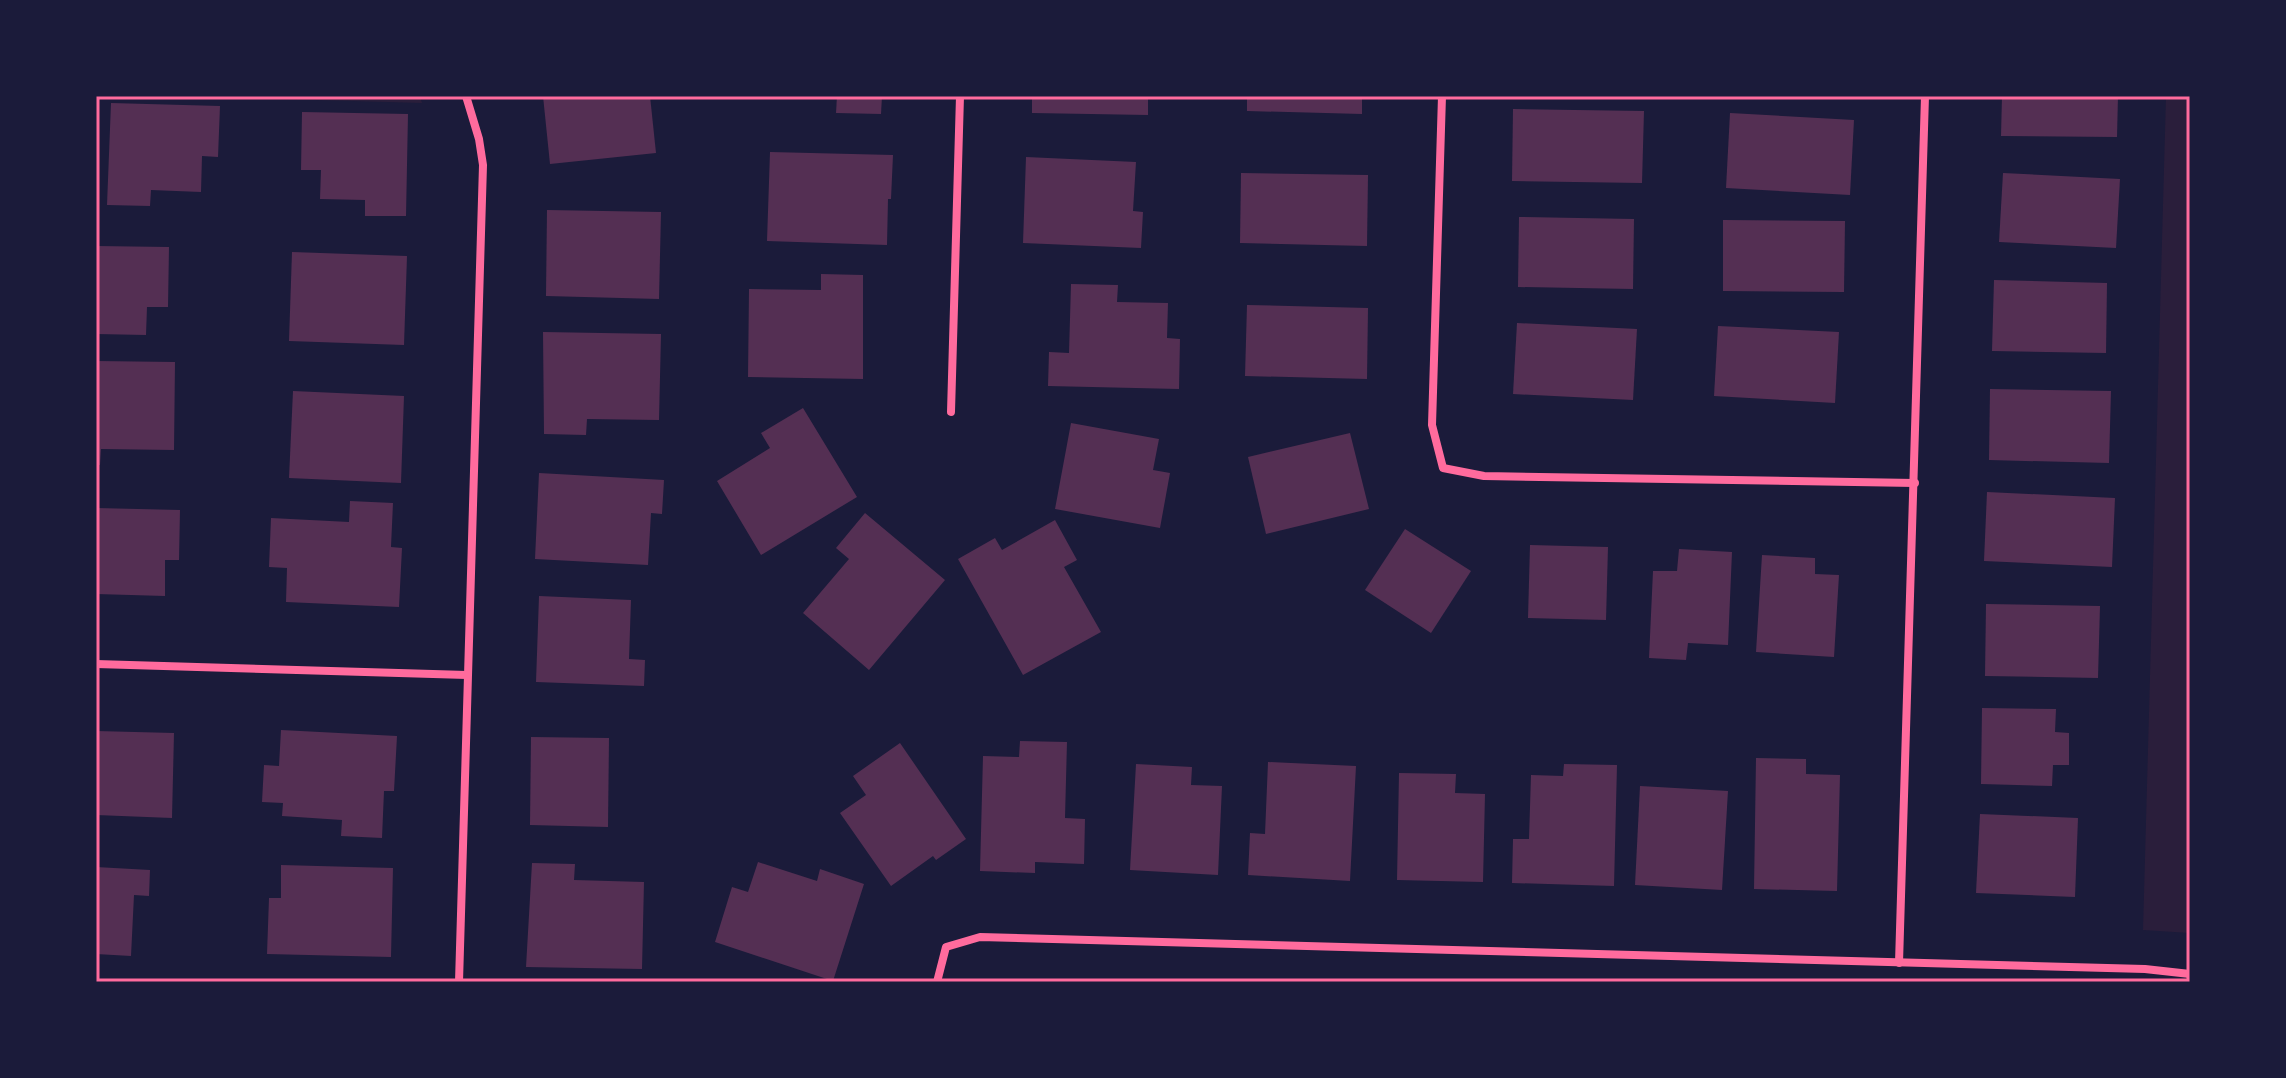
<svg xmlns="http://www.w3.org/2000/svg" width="2286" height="1078" font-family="'Fira Sans Condensed',sans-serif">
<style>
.green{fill:#2a1e3b}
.building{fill:#542f53}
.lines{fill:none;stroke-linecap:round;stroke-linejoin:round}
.minor{stroke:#ff6b9d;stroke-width:8}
.neatline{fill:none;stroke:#ff6b9d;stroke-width:3}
</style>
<rect width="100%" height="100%" fill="#1b1b3a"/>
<g class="green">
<polygon points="170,96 420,96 422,103"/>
<polygon points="2166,96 2190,96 2190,933 2143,930"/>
</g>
<g class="building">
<polygon points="543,96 650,96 656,153 550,164"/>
<polygon points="837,96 882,96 881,114 836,113"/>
<polygon points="1032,96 1148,96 1148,115 1032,113"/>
<polygon points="1247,96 1362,96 1362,114 1247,111"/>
<polygon points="2002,96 2118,96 2117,137 2001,136"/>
<polygon points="111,103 220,106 218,157 202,156 201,192 151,190 150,206 107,205"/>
<polygon points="1513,109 1644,111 1642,183 1512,181"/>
<polygon points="302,112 408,114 406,216 365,216 365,200 320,199 321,170 301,170"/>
<polygon points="1730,113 1854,120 1850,195 1726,188"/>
<polygon points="770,152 893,155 891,199 888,199 887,245 767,241"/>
<polygon points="1026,157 1136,162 1133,211 1143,212 1141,248 1023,243"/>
<polygon points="1241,173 1368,175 1367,246 1240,243"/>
<polygon points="2003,173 2120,179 2116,248 1999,242"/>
<polygon points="547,210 661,212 659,299 546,296"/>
<polygon points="1519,217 1634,219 1633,289 1518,287"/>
<polygon points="1723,220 1845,221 1844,292 1723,291"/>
<polygon points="96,246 169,247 168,307 147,307 146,335 96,334"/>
<polygon points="292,252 407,256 404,345 289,341"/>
<polygon points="821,274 863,275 863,379 748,377 749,289 821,290"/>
<polygon points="1994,280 2107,283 2106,353 1992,351"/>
<polygon points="1071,284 1118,285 1117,302 1168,303 1167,338 1180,339 1179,389 1048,386 1049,352 1069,353"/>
<polygon points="1247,305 1368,308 1367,379 1245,376"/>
<polygon points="1517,323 1637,329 1633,400 1513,394"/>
<polygon points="1718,326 1839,332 1835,403 1714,396"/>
<polygon points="543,332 661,334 659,420 587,419 586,435 544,434"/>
<polygon points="96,361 175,362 174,450 101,449 100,465 96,465"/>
<polygon points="1990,389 2111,391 2109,463 1989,460"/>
<polygon points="293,391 404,396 401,483 289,478"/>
<polygon points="803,408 857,497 761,555 717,481 770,448 761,433"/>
<polygon points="1071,423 1159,439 1153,470 1170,473 1160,528 1055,509"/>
<polygon points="1350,433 1369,509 1266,534 1248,457"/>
<polygon points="539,473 664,480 662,514 651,513 648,565 535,559"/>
<polygon points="1987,492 2115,498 2112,567 1984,561"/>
<polygon points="350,501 393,503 391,547 402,548 399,607 286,602 287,568 269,567 271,518 349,522"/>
<polygon points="96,508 180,510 179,560 165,560 165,596 96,594"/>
<polygon points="865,513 945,580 869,670 803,613 849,559 836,548"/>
<polygon points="1055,520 1077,560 1064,567 1101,632 1023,675 958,559 995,538 1002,550"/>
<polygon points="1405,529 1471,571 1431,633 1365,590"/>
<polygon points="1530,545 1608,547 1606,620 1528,618"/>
<polygon points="1679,549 1732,552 1728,645 1688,643 1686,660 1649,658 1653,571 1677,571"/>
<polygon points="1762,555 1815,558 1815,574 1839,575 1834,657 1756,652"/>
<polygon points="539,596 631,600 629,659 645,660 644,686 536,682"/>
<polygon points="1986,604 2100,606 2098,678 1985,676"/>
<polygon points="1982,708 2056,709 2055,732 2069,733 2069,765 2053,765 2052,786 1981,784"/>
<polygon points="281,730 397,736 394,791 384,791 382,838 341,836 342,820 282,816 283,803 262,802 264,765 279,766"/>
<polygon points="96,731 174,733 172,818 96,815"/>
<polygon points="531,737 609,738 608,827 530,825"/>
<polygon points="1020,741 1067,742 1065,818 1085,819 1084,864 1035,862 1035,873 980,871 983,756 1019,757"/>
<polygon points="900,743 966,839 936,860 933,856 891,886 840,813 866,795 853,776"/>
<polygon points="1756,758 1806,759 1806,774 1840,775 1837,891 1754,889"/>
<polygon points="1268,762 1356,766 1350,881 1248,875 1250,833 1265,834"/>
<polygon points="1136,764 1192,767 1191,785 1222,786 1218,875 1130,870"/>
<polygon points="1564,764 1617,765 1614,886 1512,883 1513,839 1529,839 1531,775 1563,776"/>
<polygon points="1399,773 1456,774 1455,793 1485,794 1483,882 1397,880"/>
<polygon points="1640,786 1728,791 1722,890 1635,885"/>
<polygon points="1980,814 2078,818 2075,897 1976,893"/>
<polygon points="758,862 817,881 820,869 864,884 833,981 715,942 732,887 748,892"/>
<polygon points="532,863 575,864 574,880 644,882 642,969 526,967"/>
<polygon points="281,865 393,868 391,957 267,954 269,898 281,898"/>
<polygon points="96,867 150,870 149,896 134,895 131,956 96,954"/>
</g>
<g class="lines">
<g class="minor">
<polyline points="1442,96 1432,425 1443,468 1484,476 1915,483"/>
<polyline points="951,412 960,96"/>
<polyline points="96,664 467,675"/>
<polyline points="1899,963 1925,96"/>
<polyline points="459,982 483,165 479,139 466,96"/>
<polyline points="937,982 946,947 980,937 2145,969 2190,974"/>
</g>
</g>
<rect width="2286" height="1078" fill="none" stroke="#1b1b3a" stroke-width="196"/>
<rect x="98" y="98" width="2090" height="882" class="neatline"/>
</svg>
